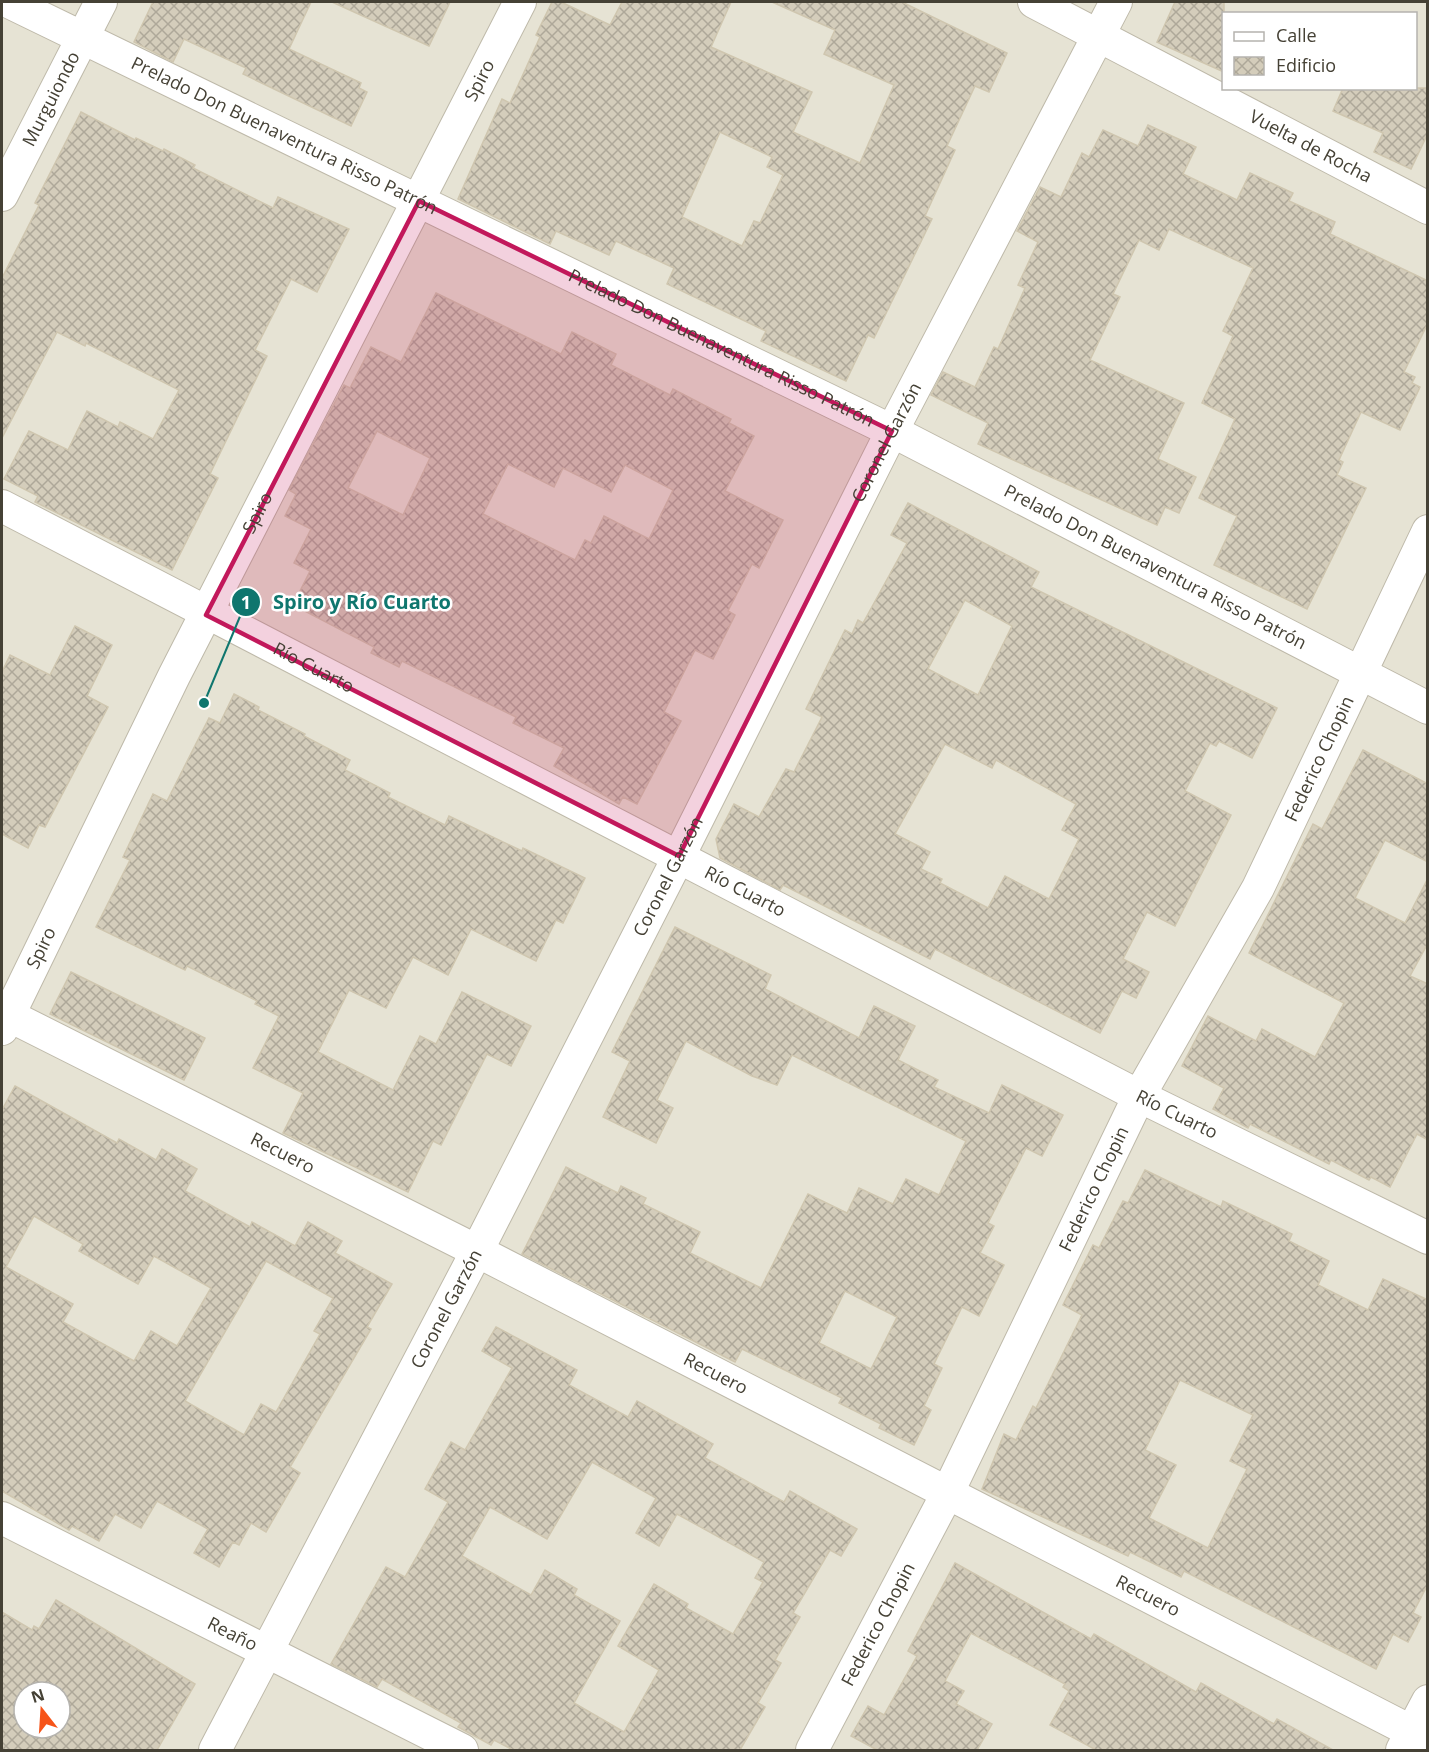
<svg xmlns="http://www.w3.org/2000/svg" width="1429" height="1752" font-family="'Open Sans',sans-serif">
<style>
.residential{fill:#e6e3d4;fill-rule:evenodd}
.building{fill:url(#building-cross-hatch);stroke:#cfc6af;stroke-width:1.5;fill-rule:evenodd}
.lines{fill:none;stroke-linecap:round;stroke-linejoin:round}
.street-casing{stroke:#beb9a9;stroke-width:34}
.street{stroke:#fff;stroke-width:32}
.marked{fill:#c2185b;fill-opacity:0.2;stroke:#c2185b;stroke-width:4.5;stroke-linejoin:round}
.labels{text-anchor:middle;stroke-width:5;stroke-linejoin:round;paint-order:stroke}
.street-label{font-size:18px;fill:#454135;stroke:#fff}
.leader{fill:none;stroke:#0f766e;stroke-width:2}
.callout-dot{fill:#0f766e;stroke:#fff;stroke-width:2}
.mark-label{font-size:18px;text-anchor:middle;font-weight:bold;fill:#fff}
.callout-label{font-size:20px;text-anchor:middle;font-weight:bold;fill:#0f766e;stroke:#fff;stroke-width:5;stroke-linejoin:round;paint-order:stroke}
</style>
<defs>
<pattern id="building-cross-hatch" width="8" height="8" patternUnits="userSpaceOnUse" patternTransform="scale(1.5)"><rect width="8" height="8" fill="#d4cdbb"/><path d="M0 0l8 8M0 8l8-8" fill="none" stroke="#aea899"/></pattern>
</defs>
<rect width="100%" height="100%" fill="#f3f0e6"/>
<path class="residential" d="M2,2h1425v1748h-1425zM1224,14h192v74h-192zM24,1692h36v36h-36z"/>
<g class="building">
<polygon points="153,2 311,2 289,49 361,83 359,88 367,92 351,126 243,74 246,68 184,39 173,62 134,42"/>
<polygon points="332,2 450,2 429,46"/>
<path d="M552,2h9l49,23 12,-23h109l-20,45 101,45 -19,40 67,31 34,-78 -70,-31 11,-24 -63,-28h130l105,51 -18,39 -14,-6 -28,60 8,4 -30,66 7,3 -58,119 -6,-3 -22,46 -85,-40 5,-10 -99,-47 7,-16 -58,-27 -7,14 -53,-24 -6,13 -92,-45 44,-100 8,4 30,-66 -4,-2zM720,132l52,25 -5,10 16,8 -23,48 -6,-2 -12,25 -60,-29z"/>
<polygon points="1175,2 1224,2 1224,72 1157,42"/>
<polygon points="1343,88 1428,88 1428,133 1411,169 1374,152 1383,133 1333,111"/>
<polygon points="81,112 135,140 136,138 163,151 164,149 195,165 193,168 273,208 278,197 349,229 317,292 291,279 255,350 267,356 210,474 218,478 172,570 35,502 38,496 4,479 29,431 68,450 87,411 118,427 120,422 153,439 179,390 86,343 85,346 57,332 2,438 2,278 39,205 35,203"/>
<polygon points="1148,125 1196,147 1183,174 1237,200 1250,173 1293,193 1289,201 1335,222 1330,234 1428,281 1428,323 1404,372 1415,377 1412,383 1420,387 1400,430 1361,412 1339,460 1343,462 1337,475 1366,488 1307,609 1214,565 1237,516 1199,498 1235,419 1202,403 1233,336 1223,331 1253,268 1169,229 1159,250 1139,240 1113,294 1120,297 1090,360 1184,403 1158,459 1196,477 1179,513 1165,507 1157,525 978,444 988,423 931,395 943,372 975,387 994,347 998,349 1025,288 1018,285 1038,242 1017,231 1040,187 1061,197 1082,153 1089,157 1103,130 1138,146"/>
<path d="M436,293l125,61 11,-22 44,22 -5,11 59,30 3,-6 58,30 -2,4 25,13 -29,55 58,29 -24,48 -7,-4 -24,47 7,4 -22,44 -18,-9 -31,62 17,9 -44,83 -14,-7 -4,7 -65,-38 10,-18 -51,-25 3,-6 -114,-56 -3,6 -28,-14 3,-6 -81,-42 17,-34 -16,-8 17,-34 -26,-13 11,-22 -7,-4 55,-105 6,3 21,-41 30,15zM377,431l53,27 -27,57 -55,-27zM508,464l46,23 9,-19 48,24 14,-27 48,25 -24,49 -45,-23 -13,27 -6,-3 -10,20 -92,-46z"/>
<path d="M908,503l131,69 -8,15 246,121 -25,50 -33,-17 -3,5 -6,-3 -25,48 46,24 -56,111 -28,-14 -24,47 26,13 -13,26 -14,-7 -22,42 -165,-84 -5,10 -147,-74 -3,5 -60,-32 -4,-19 18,-35 25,13 27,-48 8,3 28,-55 -16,-8 23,-47 16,-32 7,4 6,-14 5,3 44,-80 -16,-8zM965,600l47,26 -34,69 -50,-26zM945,744l47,24 4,-8 80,44 -14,26 17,9 -30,60 -44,-23 -17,32 -48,-25 2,-4 -21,-10 9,-17 -35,-18z"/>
<polygon points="75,626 112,645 87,696 108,707 45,827 39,825 28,848 2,834 2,672 10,655 50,675"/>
<polygon points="234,694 259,707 258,710 305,734 304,736 350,760 345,770 390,793 388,797 445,825 449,816 522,851 523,848 585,878 563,923 556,920 536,961 471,929 448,975 413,957 386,1008 349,990 318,1052 393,1090 420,1036 436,1044 462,992 531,1026 511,1066 487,1054 441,1145 433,1141 408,1192 283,1133 303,1093 253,1068 279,1016 255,1004 257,1001 187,966 185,970 96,927 130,860 123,857 153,794 167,801 209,718 220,723"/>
<polygon points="1363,750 1428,784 1428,862 1385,840 1355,898 1405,923 1428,878 1428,943 1410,976 1428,984 1428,1140 1417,1134 1390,1187 1371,1177 1369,1180 1331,1160 1329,1164 1250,1124 1248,1128 1213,1109 1224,1088 1182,1066 1208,1016 1256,1041 1262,1029 1315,1057 1344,1003 1249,953 1313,824 1322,829"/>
<path d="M675,927l96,48 -6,14 94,49 15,-32 41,20 -17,34 40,20 -4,7 55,26 13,-28 61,30 -21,41 -16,-8 -38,75 6,3 -14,27 24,12 -25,51 -17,-9 -28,57 8,4 -18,38 7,4 -17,35 -35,-17 2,-4 -42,-21 3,-5 -100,-49 -7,13 -213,-108 44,-87 52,26 3,-7 25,12 -3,6 57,28 -10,21 71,35 47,-94 39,19 12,-25 34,16 13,-25 33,16 27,-54 -174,-86 -15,30 -25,-9 -66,-35 -29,59 16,8 -17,35 -53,-26 27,-56 -18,-9zM845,1291l52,26 -26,52 -52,-26z"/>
<polygon points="71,972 205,1038 184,1080 50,1014"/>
<path d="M15,1086l102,57 2,-4 37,21 6,-11 35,20 -12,22 65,36 2,-5 43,24 13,-24 34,19 -7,12 57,31 -25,43 4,2 -81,138 10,6 -34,59 -15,-9 -12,22 -6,-3 -14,25 -25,-14 14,-24 -51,-28 -16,27 -26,-14 -16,27 -27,-15 -3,4 -67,-39v-381zM34,1216l49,28 -4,7 59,33 16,-28 57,32 -34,58 -26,-15 -17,30 -71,-39 10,-18 -67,-37zM266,1261l67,37 -19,33 6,3 -44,78 -15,-8 -17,31 -59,-34z"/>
<path d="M1145,1170l76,37 2,-6 69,33 -3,7 40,20 -11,24 50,25 15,-31 45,21v284l-15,29 8,4 -13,25 -15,-8 -17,35 -192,-98 -3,6 -51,-25 -2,4 -146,-67 22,-55 12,6 17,-34 3,2 46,-93 -19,-10 30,-60 6,3 24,-47 5,2zM1180,1380l73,35 -23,46 17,8 -39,79 -59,-30 27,-53 -31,-15z"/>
<path d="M496,1327l81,43 -8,15 59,32 9,-16 76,43 -8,14 79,44 6,-11 67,38 -16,27 -11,-6 -37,63 7,4 -25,43 6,3 -23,40 7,4 -25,43h-227l-19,-10 -3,5 -33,-18 3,-4 -79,-44 -5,8 -46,-23 55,-97 19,10 43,-75 -23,-13 26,-47 14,8 47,-82 -30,-17zM592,1462l64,36 -20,35 23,13 18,-32 87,48 -9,16 8,4 -30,52 -47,-26 2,-4 -34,-20 -36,62 41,24 -35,62 -50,-29 46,-82 -46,-26 3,-6 -32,-19 -14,25 -69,-39 28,-49 57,32z"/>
<polygon points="955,1563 1091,1639 1094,1634 1196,1692 1201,1683 1274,1724 1277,1719 1333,1750 1096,1750 1050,1725 1069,1691 1063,1687 1065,1684 971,1633 945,1681 964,1691 956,1704 992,1724 977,1750 877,1750 851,1736 868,1706 884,1715 917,1656 908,1651"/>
<path d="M56,1600l139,84 -38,66h-155v-138l30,18 2,-4 5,3zM24,1692h36v36h-36z"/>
</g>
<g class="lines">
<g class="street-casing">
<g id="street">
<path id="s1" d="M9,2l883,429 536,277"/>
<path id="s2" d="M1034,2l394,206"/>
<path id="s3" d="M2,195l99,-193"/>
<path id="s4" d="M2,506l1137,590 289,142"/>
<path id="s5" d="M2,1012l475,239 951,489"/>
<path id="s6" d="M2,1029l172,-353 346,-674"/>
<path id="s7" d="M2,1518l460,232"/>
<path id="s8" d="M215,1750l262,-499 202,-395 213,-425 224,-429"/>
<path id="s9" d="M812,1750l135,-256 192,-398 119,-208 170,-357"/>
<polyline points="1402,1750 1428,1701"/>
</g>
</g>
<use href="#street" class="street"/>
</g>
<path class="marked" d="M419,201l473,230 -213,425 -473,-241z"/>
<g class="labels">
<g class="street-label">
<text dy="6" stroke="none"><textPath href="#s6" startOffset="1062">Spiro</textPath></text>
<text dy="6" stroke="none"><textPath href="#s3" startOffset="108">Murguiondo</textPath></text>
<text dy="6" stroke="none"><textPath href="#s1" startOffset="306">Prelado Don Buenaventura Risso Patrón</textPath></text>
<text dy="6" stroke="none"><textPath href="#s2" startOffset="312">Vuelta de Rocha</textPath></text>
<text dy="6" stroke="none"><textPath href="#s1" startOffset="792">Prelado Don Buenaventura Risso Patrón</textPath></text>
<text dy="6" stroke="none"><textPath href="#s8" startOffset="1470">Coronel Garzón</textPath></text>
<text dy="6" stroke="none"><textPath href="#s6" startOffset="576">Spiro</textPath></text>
<text dy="6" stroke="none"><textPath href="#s1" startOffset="1278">Prelado Don Buenaventura Risso Patrón</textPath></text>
<text dy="6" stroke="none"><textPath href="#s4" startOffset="351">Río Cuarto</textPath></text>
<text dy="6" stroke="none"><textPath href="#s9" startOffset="1114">Federico Chopin</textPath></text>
<text dy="6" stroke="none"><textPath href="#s8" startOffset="984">Coronel Garzón</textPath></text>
<text dy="6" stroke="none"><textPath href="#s4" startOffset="837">Río Cuarto</textPath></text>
<text dy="6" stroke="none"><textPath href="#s6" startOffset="90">Spiro</textPath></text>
<text dy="6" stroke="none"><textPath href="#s4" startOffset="1323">Río Cuarto</textPath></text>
<text dy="6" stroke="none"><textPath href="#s5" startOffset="314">Recuero</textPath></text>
<text dy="6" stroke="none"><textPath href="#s9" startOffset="628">Federico Chopin</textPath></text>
<text dy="6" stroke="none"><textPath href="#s8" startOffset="498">Coronel Garzón</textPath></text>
<text dy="6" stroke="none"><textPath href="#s5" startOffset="800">Recuero</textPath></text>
<text dy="6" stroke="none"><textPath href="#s5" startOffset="1286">Recuero</textPath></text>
<text dy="6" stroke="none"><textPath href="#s9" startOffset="142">Federico Chopin</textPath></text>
<text dy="6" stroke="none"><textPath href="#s7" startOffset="258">Reaño</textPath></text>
</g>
</g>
<path class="leader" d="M204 703L246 602"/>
<g class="callout-dot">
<circle cx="204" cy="703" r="6"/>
<circle cx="246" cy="602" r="15"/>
</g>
<g class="mark-label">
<text x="246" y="609">1</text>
</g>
<g class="callout-label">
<text x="362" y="609">Spiro y Río Cuarto</text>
</g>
<rect width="1429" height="1752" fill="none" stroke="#454135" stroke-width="6"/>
<rect x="1222" y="12" width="195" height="78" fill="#ffffff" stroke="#b5b3ae" stroke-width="1.5"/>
<rect x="1234" y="32" width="30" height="9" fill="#ffffff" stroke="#b5b3ae" stroke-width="1.5"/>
<text x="1276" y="42" font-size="18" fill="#454135">Calle</text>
<rect x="1234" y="57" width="30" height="18" fill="url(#building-cross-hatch)" stroke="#b5b3ae" stroke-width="1.5"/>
<text x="1276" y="72" font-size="18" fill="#454135">Edificio</text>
<g transform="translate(42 1710) rotate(343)"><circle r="28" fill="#ffffff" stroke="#b5b3ae" stroke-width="1.5"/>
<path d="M0-4.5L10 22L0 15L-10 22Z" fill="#f65419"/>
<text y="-9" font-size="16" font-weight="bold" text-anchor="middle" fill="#454135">N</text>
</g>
</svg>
